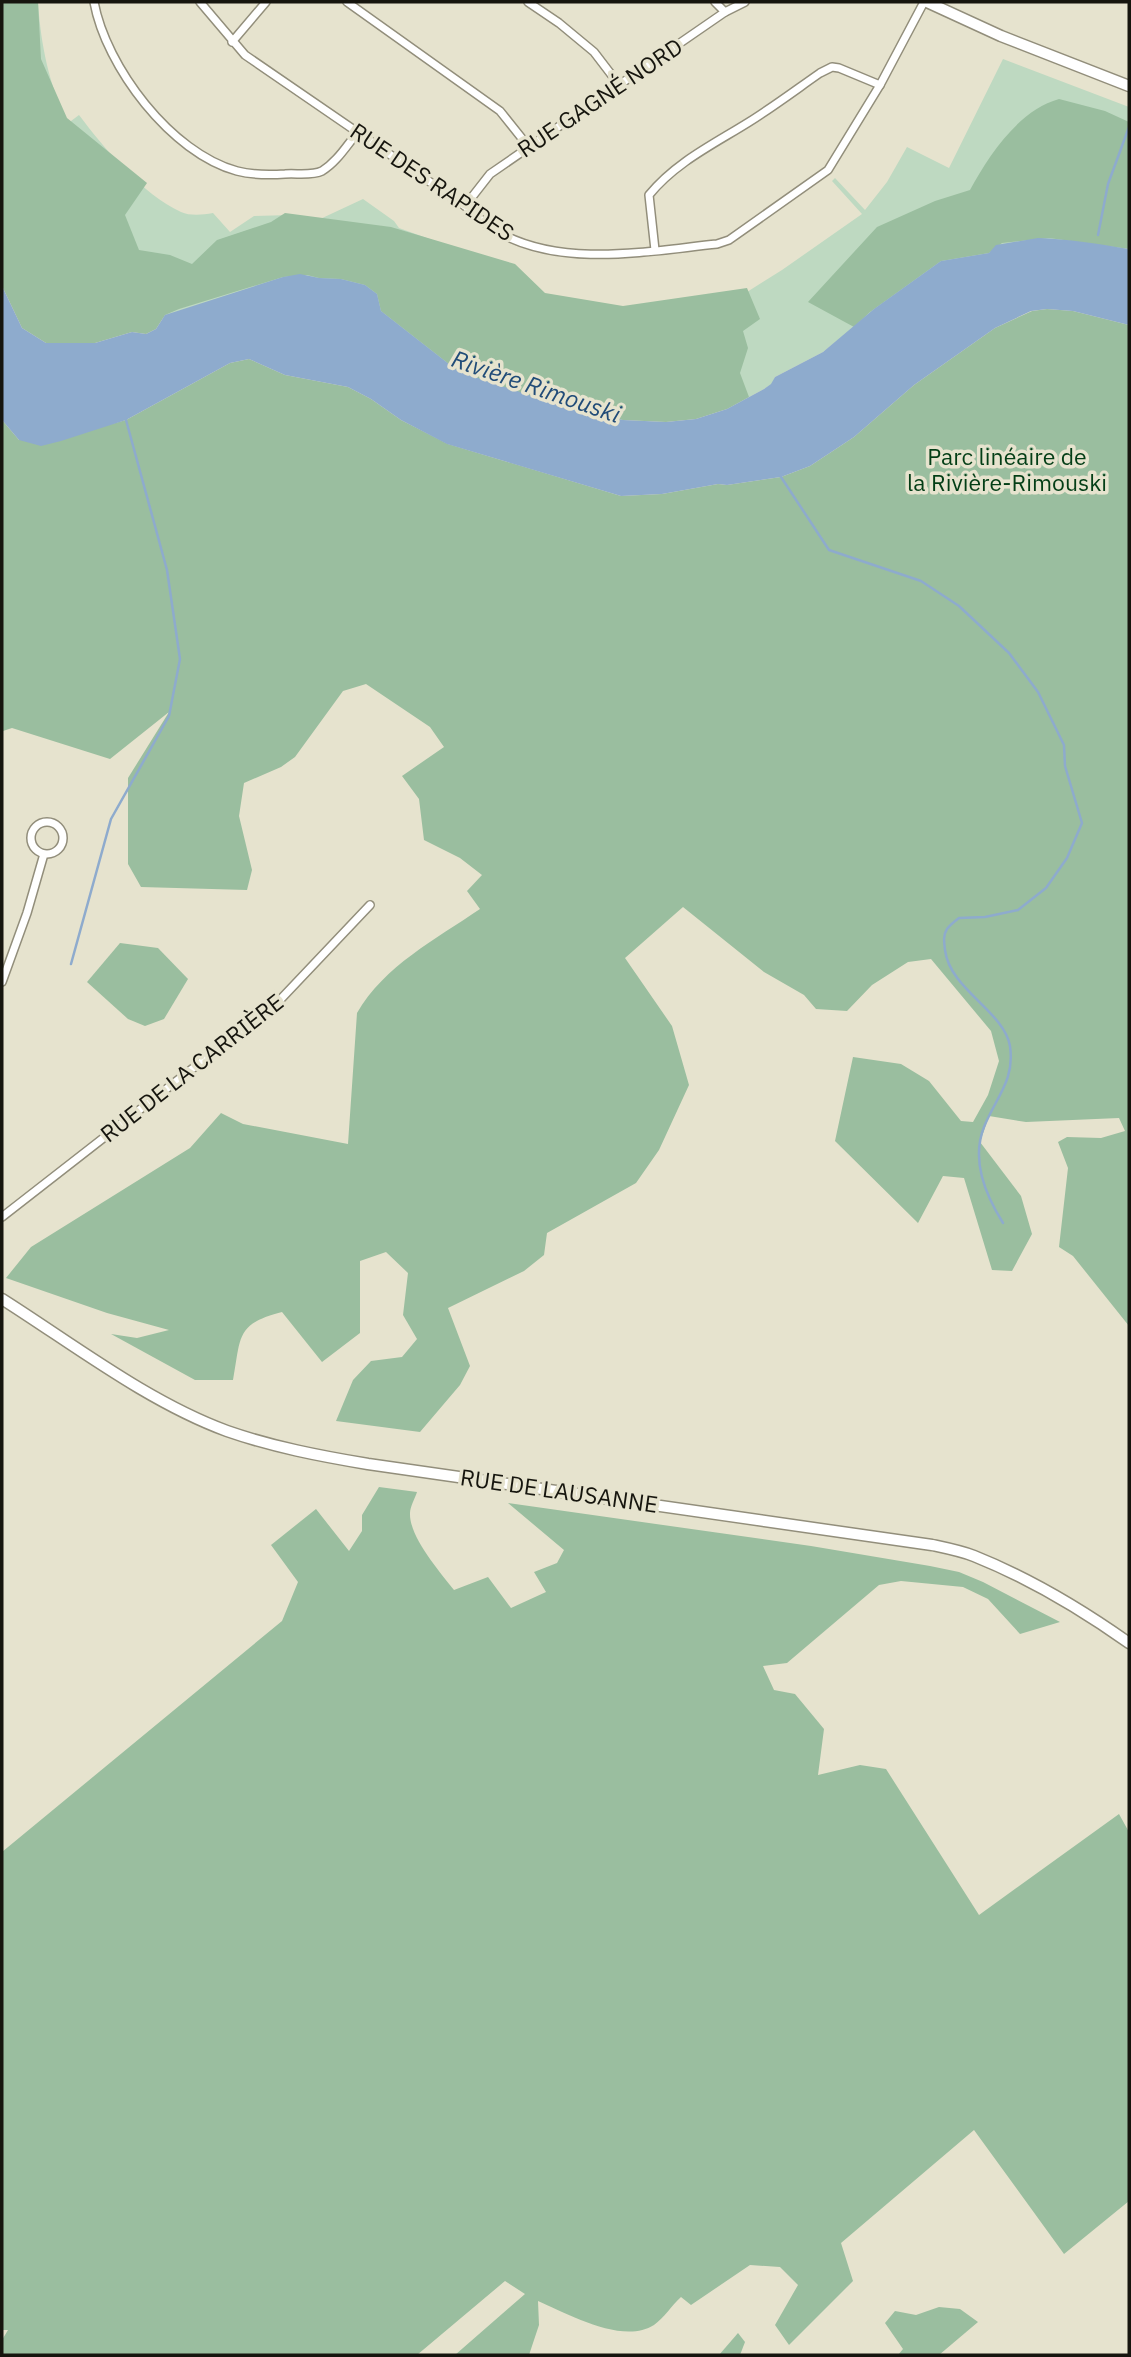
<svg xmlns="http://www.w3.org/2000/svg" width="1131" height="2357" font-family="'IBM Plex Sans',sans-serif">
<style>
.green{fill:#bed9c1}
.forest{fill:#9abe9f}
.water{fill:#8eabcd}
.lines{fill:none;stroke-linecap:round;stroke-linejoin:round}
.stream{stroke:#8eabcd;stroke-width:2.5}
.street-casing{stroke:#928e7b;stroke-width:10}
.secondary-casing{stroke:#928e7b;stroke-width:13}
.street{stroke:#fff;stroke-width:7}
.secondary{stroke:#fff;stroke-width:10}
.labels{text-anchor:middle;stroke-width:7;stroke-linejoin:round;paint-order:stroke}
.street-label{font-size:23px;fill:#16150e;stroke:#e6e3ce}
.park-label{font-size:23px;fill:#033e16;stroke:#e6e3ce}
.water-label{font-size:24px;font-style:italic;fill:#214c78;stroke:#e6e3ce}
</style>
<rect width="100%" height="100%" fill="#e6e3ce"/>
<path class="green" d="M2,2h36c3,45 11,80 29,122l12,-9c25,33 63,79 102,97 9,4 21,3 32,1l17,19 24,-16 37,-1 27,5 45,-21 31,22 5,7 114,41 50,38 50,3 134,-18 35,-22 80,-56 -30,-33 3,-3 30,32 22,-28 20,-35 42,21 54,-109 126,48v142l-3,-1 -272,79 -31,25 -48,25 -3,7 -8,5 -37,20 -104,11 -136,-37 -485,-97z"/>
<g class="forest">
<polygon points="2,2 38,2 41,59 67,118 147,183 125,215 139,250 170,255 192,264 217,240 271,222 285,213 391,227 515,264 545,293 623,306 747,288 760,319 743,331 748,348 740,373 749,397 727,409 696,419 666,422 623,420 562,406 487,383 454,368 381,311 377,294 365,285 341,279 319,278 307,275 283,277 179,309 165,315 156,329 146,334 132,332 95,343 46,343 22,328 2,286"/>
<path d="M1059,99l46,12 24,11v127l-80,-11 -47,5 -13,10 -48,8 -71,51 -16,15 -46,-25 69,-75 58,-26 35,-11c19,-35 49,-80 89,-91z"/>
<path d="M1047,309l26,2 56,14v1001l-56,-70 -14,-9 9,-79 -10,-26 9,-5 34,1 24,-7 -6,-13 -93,4 -37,-6 -9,26 41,54 11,38 -20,37 -20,-1 -28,-92 -21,-2 -25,47 -83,-82 18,-84 48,7 28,17 32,40 12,1 15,-27 11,-34 -8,-30 -60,-72 -23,3 -36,23 -25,26 -31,-2 -12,-14 -40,-23 -81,-65 -58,51 47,68 17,59 -30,65 -23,33 -89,50 -3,22 -20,16 -76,37 22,58 -10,19 -40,47 -84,-11 17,-41 18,-19 31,-4 15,-18 -14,-24 5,-42 -22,-21 -26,9v72l-38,29 -40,-50c-47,12 -41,26 -49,68h-38l-84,-46 26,4 32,-8 -62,-17 -101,-35 25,-31 159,-99 31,-35 22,11 105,20 9,-131c27,-47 79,-74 123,-104l-13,-18 15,-16 -22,-17 -36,-18 -5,-41 -17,-23 42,-29 -14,-20 -64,-43 -23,7 -48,66 -14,10 -37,16 -5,33 13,54 -5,20 -106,-3 -13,-23v-86l41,-66 -59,47 -98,-31 -9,3 -1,10v-321l17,20 85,-14 22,-6 104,-57 19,-4 36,16 63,12 23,12 30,21 47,24 173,52 41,-2 56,-10 9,1 54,-8 29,-11 44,-29 60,-52 81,-57 37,-17z"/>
<polygon points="120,943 158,948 188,979 164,1019 145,1026 128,1019 87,982"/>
<path d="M379,1487l38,5c-2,6 -7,15 -7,21 -1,24 30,59 44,77l34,-13 23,31 35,-16 -12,-20 23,-9 7,-13 -56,-47 303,43 119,20 29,6 24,10 77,40 -40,12 -32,-35 -25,-12 -62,-6 -22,4 -92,78 -24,3 11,24 21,4 29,35 -6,46 42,-10 26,4 93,146 140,-101 10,18v369l-65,53 -90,-124 -133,113 12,38 -64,64 -14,-20 23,-40 -18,-18 -30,-2 -59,40 -10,-8c-9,8 -17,21 -27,28 -31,20 -86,-11 -116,-24l1,24 -10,30h-74l70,-61 -20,-13 -88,74h-415v-15l6,-10h-6v-478l280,-231 16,-39 -27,-37 45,-36 33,42 13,-20v-16z"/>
<polygon points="939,2307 960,2309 978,2322 939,2355 898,2355 903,2349 885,2323 895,2311 916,2315"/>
<polygon points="738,2333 745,2342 740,2355 719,2355"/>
</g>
<path class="water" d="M1038,238c30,1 61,6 91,11v76l-56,-14 -26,-2 -16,2 -36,17 -81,57 -60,52 -44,29 -29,11 -54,8 -9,-1 -56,10 -41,2 -174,-52 -46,-24 -30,-21 -23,-12 -63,-12 -36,-16 -19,4 -104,57 -65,21 -20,5 -22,-6 -17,-20v-134l20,42 24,15h49l37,-11 14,2 10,-5 9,-14 118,-38 17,-3 19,4 22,1 24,6 12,9 4,17 73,57 15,7 93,31 61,14 43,2 30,-3 31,-10 37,-20 7,-5 4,-7 48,-25 51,-43 67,-48 48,-8 7,-8z"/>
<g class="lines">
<g class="stream">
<polyline points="1098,235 1108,184 1129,127"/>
<path d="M781,477l48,73 92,31 38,25 50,47 29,39 26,53 1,21 17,57 -15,35 -21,30 -28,22 -33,7 -26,1c-4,3 -9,7 -12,11 -4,6 -3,13 -2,21 5,40 59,61 65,96 5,35 -14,51 -26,81 -13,33 1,67 19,96"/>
<polyline points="71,964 111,819 169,716 180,659 167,570 126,420"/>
</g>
<g class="street-casing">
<g id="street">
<path d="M94,2c12,65 77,151 143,169 15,4 32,4 48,3 11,-1 27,2 37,-3 15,-9 25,-26 36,-39"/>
<path d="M200,2l45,53 220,151c11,9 22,20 35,27 64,35 148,18 217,11l12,-4 99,-70 52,-85 44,-83"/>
<polyline points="347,2 500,111 528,146"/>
<polyline points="528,2 559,23 594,52 620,86"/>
<polyline points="715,2 725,12"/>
<polyline points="232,42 266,2"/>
<polyline points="465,206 490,174 725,12 745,2"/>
<path d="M655,250l-6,-55c27,-33 65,-51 100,-73 24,-15 48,-33 71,-49l12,-6 7,1 41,17"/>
<circle cx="47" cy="838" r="16"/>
<polyline points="2,982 27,913 44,854"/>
<polyline points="2,1217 278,1002 370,905"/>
</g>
</g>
<g class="secondary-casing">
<g id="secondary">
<polyline points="927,2 1001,36 1129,86"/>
<path d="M2,1299c71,45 146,103 225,132 46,16 93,25 141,33l564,81c14,3 29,6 42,11 55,22 107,53 155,87"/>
</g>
</g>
<use href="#street" class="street"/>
<use href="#secondary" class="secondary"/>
</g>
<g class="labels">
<g class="street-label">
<text transform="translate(600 98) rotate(-34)" y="8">RUE GAGNÉ NORD</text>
<text transform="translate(432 182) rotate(34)" y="8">RUE DES RAPIDES</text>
<text transform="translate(192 1068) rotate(-38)" y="8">RUE DE LA CARRIÈRE</text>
<text transform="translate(559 1491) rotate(8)" y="8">RUE DE LAUSANNE</text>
</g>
<g class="park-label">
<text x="1007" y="465">Parc linéaire de<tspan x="1007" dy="26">la Rivière-Rimouski</tspan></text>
</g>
<g class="water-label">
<text transform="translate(536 387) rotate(19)" y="8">Rivière Rimouski</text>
</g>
</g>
<rect width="1131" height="2357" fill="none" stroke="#16150e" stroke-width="7"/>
</svg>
